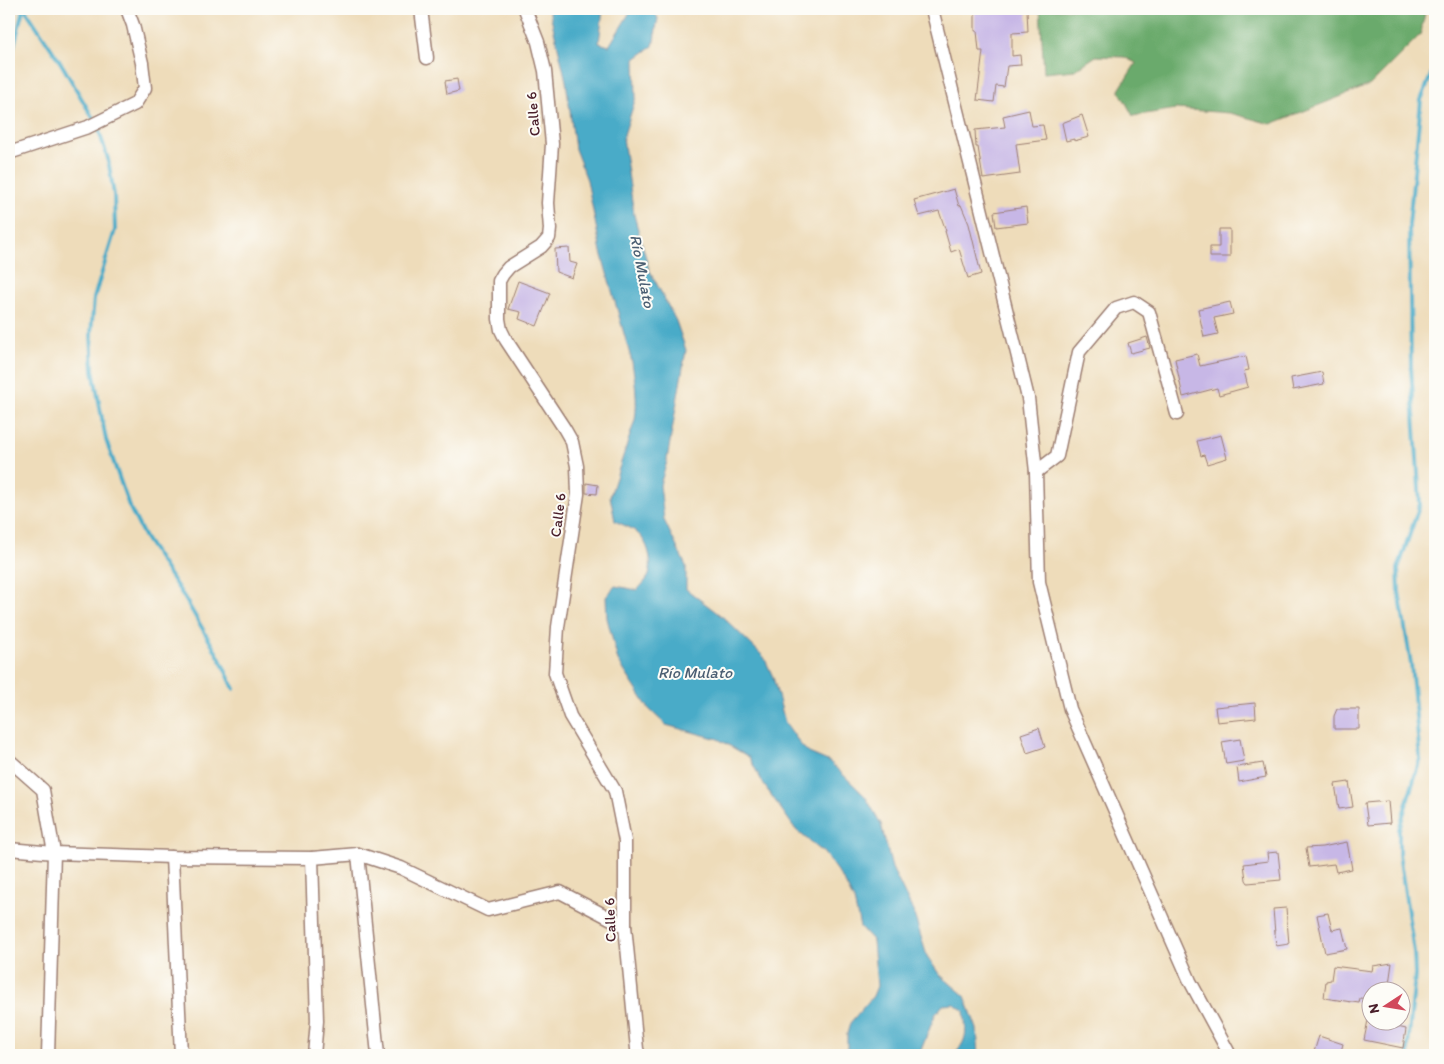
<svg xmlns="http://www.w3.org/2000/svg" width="1444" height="1064" font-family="Itim,sans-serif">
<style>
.forest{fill:#6aaa6c;stroke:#5a644c}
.water{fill:#49abc8;stroke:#4a657a}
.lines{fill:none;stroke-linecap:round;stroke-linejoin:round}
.stream{stroke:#49abc8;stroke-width:4}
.building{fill:#c7b7e6}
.street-casing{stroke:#9c7e72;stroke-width:15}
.street{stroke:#fff;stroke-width:12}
.labels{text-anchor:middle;stroke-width:4;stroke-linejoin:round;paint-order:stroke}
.street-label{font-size:15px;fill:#4a1f2b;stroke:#fdfcf7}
.water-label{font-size:16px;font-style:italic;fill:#4a5e72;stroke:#fdfcf7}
</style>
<rect width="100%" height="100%" fill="#fdfcf7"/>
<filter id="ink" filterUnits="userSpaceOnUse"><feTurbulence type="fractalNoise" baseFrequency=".02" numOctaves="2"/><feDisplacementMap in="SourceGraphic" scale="10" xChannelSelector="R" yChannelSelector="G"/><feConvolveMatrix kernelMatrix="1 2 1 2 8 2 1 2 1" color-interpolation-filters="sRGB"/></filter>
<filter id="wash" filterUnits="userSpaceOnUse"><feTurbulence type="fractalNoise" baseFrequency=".0096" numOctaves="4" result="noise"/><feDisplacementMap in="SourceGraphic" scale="20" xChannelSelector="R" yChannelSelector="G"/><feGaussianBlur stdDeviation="1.12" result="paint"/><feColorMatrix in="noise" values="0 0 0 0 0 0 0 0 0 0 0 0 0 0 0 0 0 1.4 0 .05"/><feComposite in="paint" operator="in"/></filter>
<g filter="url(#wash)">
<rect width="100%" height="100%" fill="#eedcba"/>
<polygon class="forest" points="1040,9 1426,9 1420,35 1370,85 1271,124 1230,113 1176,109 1133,116 1119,90 1136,63 1124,57 1096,56 1075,70 1044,73"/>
<path class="water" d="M549,9h54l-4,34 10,3 23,-37h20l6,9 -5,28 -18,13 1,38 -13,41 11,77 15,54 27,52 10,29 -20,115 -6,20 4,35 22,46v23l38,29 40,39 9,20 12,45 16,23 8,8 21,9 35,34 16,28 11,44 21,43 14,45 12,18 26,22 12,33 2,26h-25c15,-17 12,-23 10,-44l-10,-7 -11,1 -8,10 -16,40h-72v-21l3,-11 23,-27 4,-10 -4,-45 -13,-14 -6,-26 -10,-20 -20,-28 -28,-23 -32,-45 -15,-28 -31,-18 -52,-14 -17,-16 -31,-48 -11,-43 -1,-21 9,-11 22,4c4,-4 10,-10 12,-15 4,-15 -1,-34 -13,-43 -5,-5 -14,-7 -21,-11l-5,-25 25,-76c3,-19 0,-39 -3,-58l-31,-110 -14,-72 -12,-31 -9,-68z"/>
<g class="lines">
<g class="stream">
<polyline points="25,9 62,65 97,125 108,159 114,195 115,230 94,298 91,334 93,370 106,440 129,506 145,538 184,597 219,657 234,689"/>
<polyline points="9,67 23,9"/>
<polyline points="1408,1055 1408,1046 1415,975 1414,952 1399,854 1399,829 1420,759 1411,664 1399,592 1398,569 1420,504 1411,368 1409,225 1421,100 1435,65"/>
</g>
</g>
<g id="blocks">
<g class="building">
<polygon points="975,9 1027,10 1028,32 1012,33 1012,56 1020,55 1021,65 1007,66 1004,87 996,86 994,102 977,100 983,51 979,51 977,31 975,31"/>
<polygon points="457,79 459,91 447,94 445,81"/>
<polygon points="1029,110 1032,126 1043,125 1046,140 1016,144 1020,174 983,179 978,147 976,147 975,130 1005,127 1003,116"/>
<polygon points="1082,115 1089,137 1074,141 1074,139 1066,141 1062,123"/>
<polygon points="954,189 959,206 961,205 969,224 981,274 968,278 959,249 951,252 945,231 946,231 939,211 919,216 914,200"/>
<polygon points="1026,207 1028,223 996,227 994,212"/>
<polygon points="1219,229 1230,229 1230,257 1210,257 1210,247 1219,247"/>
<polygon points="569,248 570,262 577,264 572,278 556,272 555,249"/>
<polygon points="518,281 550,293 537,326 519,319 521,312 508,309"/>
<polygon points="1230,302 1233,314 1214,318 1218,334 1204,337 1198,309"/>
<polygon points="1147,337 1150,348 1131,353 1128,343"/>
<polygon points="1197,354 1200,366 1246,356 1249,370 1244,371 1248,387 1219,395 1217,388 1183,397 1175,359"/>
<polygon points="1322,372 1324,384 1293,390 1291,378"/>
<polygon points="1221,435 1227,458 1207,464 1204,455 1201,456 1197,441"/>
<polygon points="586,483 598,485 597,494 586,493"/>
<polygon points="1255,703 1256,718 1217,722 1215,707"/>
<polygon points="1337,709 1359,709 1359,729 1334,729 1334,716"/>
<polygon points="1039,728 1045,747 1027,753 1021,734"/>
<polygon points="1240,739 1244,761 1226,764 1222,742"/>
<polygon points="1263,763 1266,777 1239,782 1237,767"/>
<polygon points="1349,782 1353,807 1339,809 1335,784"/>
<polygon points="1388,801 1390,823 1368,825 1365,803"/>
<polygon points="1347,842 1352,869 1336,872 1334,864 1309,867 1306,848 1322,847"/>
<polygon points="1278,852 1281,880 1248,883 1246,880 1244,864 1268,861 1267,853"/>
<polygon points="1286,908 1289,944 1276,946 1273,909"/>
<polygon points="1328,913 1332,930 1342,928 1347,949 1325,953 1317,915"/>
<polygon points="1392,963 1389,984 1384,984 1383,992 1372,992 1372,1000 1360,998 1359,1003 1324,998 1326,981 1331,980 1333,966 1372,971 1373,966"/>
<polygon points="1368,1020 1406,1029 1403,1048 1364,1040"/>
<polygon points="1319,1036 1343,1044 1340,1055 1313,1055"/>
</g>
</g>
</g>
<g filter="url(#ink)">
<use href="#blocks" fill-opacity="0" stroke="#9c7e72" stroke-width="1"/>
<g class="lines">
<g class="street-casing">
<g id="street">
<polyline points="421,9 427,58"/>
<polyline points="525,9 538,42 545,71 552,144 548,203 550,229 549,238 541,247 509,267 503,274 499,281 499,319 501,330 506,340 564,428 572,442 577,466 578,494 558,627 555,673 570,716 615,791 625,841 625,926 637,1049 639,1055"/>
<polyline points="932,9 1028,398 1036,472 1039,582 1070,709 1190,981 1230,1055"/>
<polyline points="9,153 88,127 135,104 145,88 142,63 133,25 127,9"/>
<polyline points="1036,472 1057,456 1079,352 1116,308 1134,302 1149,312 1177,414"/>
<polyline points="9,760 43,790 54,853 48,1055"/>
<polyline points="9,849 54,853 172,857 312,858 358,854 401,868 488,910 560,892 625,926"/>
<polyline points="358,854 378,1055"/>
<polyline points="172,857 181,1055"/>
<polyline points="312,858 317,1021 314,1055"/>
</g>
</g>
<use href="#street" class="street"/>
</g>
</g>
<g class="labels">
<g class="street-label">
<text transform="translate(533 114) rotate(-95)" y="5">Calle 6</text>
<text transform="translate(558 515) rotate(-83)" y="5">Calle 6</text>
<text transform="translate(610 920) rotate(-92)" y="5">Calle 6</text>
</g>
<g class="water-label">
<text transform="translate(643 271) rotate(79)" y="6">Río Mulato</text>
<text x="695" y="678">Río Mulato</text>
</g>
</g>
<rect width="1444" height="1064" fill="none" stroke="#fdfcf7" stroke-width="30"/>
<g transform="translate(1386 1006) rotate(258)"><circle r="24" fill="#fdfcf7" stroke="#b5a4a5"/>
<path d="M0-4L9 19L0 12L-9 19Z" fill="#d1495b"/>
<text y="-8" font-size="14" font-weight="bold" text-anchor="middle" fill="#4a1f2b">N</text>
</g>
</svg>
